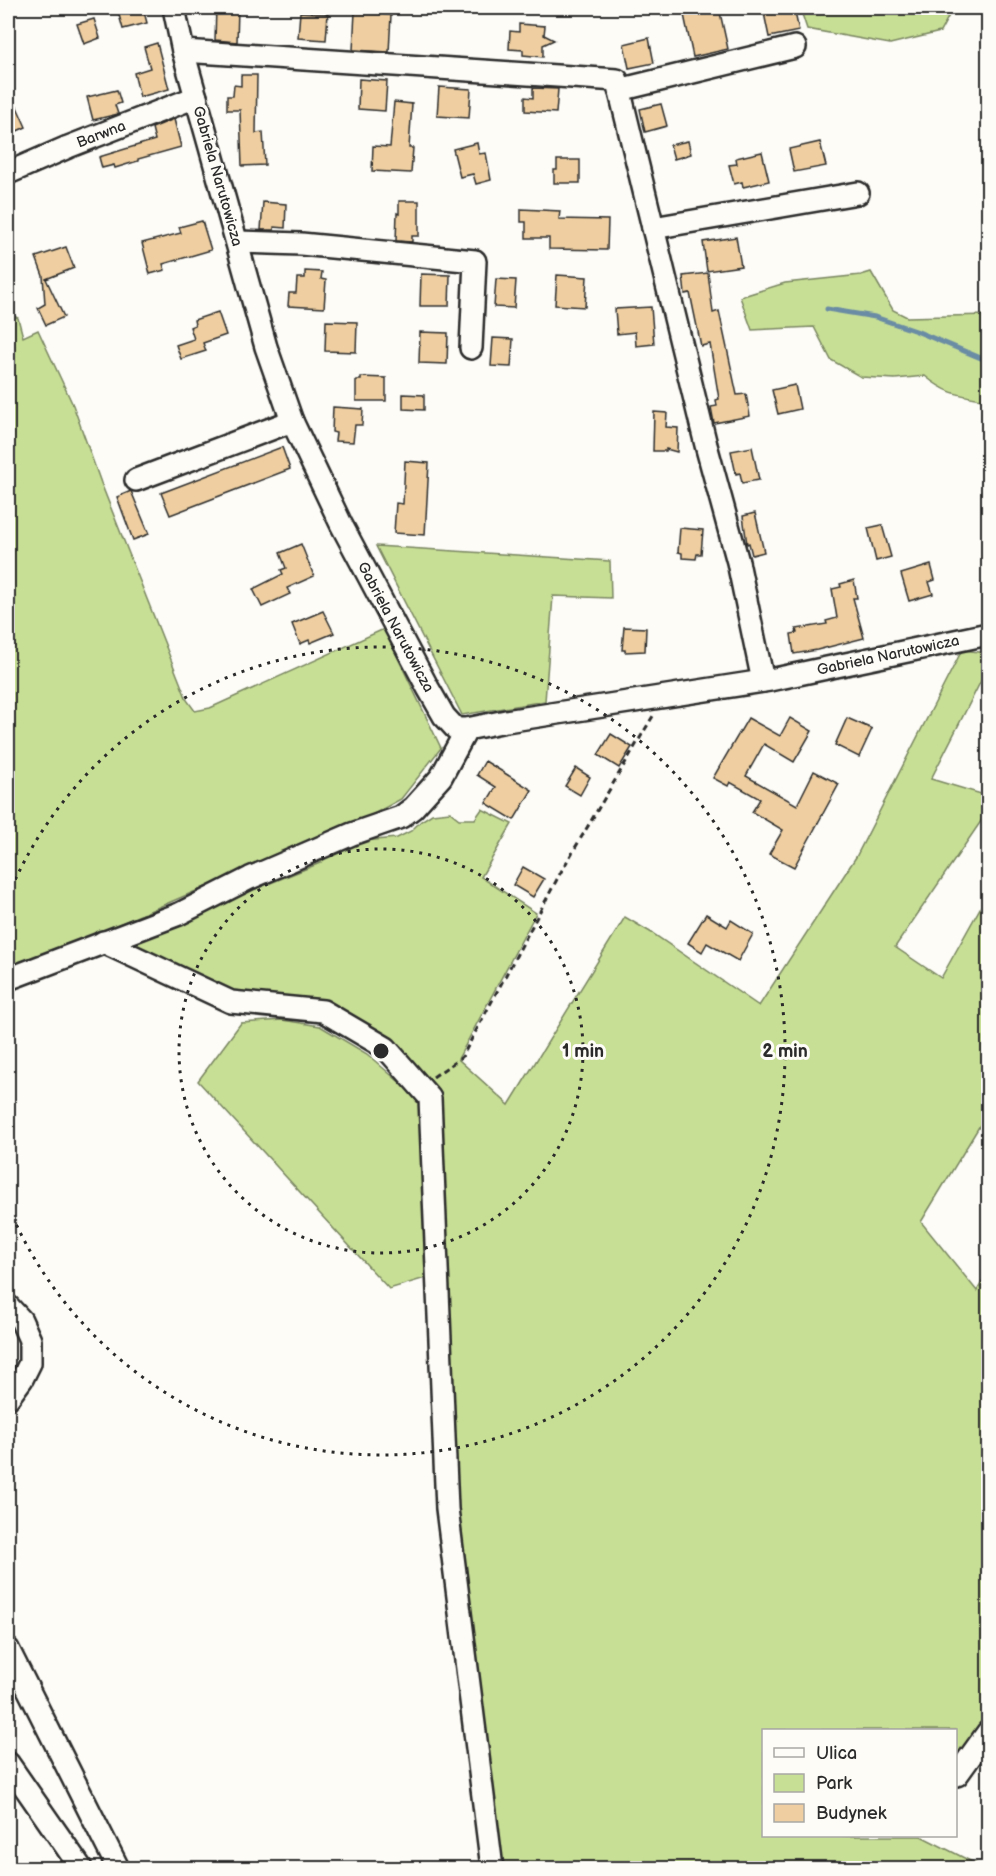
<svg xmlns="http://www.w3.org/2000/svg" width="996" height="1876" font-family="'Balsamiq Sans',sans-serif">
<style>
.green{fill:#c7df95;stroke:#798560;stroke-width:1.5}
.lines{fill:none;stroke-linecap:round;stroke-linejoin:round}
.stream{stroke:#6b8ca4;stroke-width:5}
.building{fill:#efcfa1;stroke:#2b2b2b;stroke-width:1.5}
.minor-casing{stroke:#2b2b2b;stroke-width:26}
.path{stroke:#2b2b2b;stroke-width:3;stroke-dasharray:6 4.5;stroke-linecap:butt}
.minor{stroke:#fdfcf7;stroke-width:21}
.ring{fill:none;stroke:#2b2b2b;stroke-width:3;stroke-dasharray:3 6}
.labels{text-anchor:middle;stroke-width:6;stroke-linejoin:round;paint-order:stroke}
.street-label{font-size:15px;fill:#2b2b2b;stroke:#fdfcf7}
.centre{fill:#2b2b2b;stroke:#fdfcf7;stroke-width:3}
.ring-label{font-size:18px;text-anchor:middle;font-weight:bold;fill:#2b2b2b;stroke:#fdfcf7;stroke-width:6;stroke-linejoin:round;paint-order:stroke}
</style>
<rect width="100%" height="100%" fill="#fdfcf7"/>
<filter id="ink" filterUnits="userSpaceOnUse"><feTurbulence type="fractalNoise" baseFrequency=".0167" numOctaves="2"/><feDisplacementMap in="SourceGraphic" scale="12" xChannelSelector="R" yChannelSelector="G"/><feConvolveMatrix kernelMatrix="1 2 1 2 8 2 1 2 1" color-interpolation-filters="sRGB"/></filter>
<g filter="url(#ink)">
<g class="green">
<polygon points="800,8 953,8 940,32 890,44 807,29"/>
<path d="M871,272l22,38 14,7 81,-2v85c-28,-5 -40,-5 -63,-24l-30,3 -34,-2 -30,-17 -17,-33 -62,3 -12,-33 45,-14 76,-8z"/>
<polygon points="8,313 18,318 23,337 38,330 73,405 101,483 187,700 195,711 210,708 384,629 441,748 401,799 370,816 8,972"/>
<polygon points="376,546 610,561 611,598 553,596 545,701 462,715"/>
<polygon points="962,650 988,653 988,667 931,779 988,796 988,811 895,947 941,978 988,894 988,1112 921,1222 977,1291 988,1272 988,1721 956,1767 956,1730 764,1730 764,1836 921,1836 984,1868 501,1868 460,1542 422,1074 348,1013 278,997 239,996 122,943 320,863 336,849 352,842 397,838 411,831 421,821 432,814 450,812 459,819 475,819 482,809 512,824 481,877 536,913 458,1059 509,1105 625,917 652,933 759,1006 856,857"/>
<polygon points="282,1020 320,1026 367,1054 420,1100 429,1277 389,1289 198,1081 241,1023"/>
</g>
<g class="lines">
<polyline class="stream" points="827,309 875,317 916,331 988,361"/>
</g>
<g class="building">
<polygon points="117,8 143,8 147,23 123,29"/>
<polygon points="216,8 238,9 237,42 215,40"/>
<polygon points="694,8 719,8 728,49 693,57 683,10"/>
<polygon points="790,8 794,8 799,31 769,37 764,13"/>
<polygon points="300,12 328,14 326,40 298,38"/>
<polygon points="355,12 391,15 389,52 353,50"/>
<polygon points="94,19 100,38 84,44 77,24"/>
<polygon points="519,24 545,26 544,35 554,40 543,45 543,57 523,55 523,50 509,49 510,31 519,32"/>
<polygon points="649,38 654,63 629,68 624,44"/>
<polygon points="157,43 169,89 140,97 134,73 150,68 144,47"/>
<polygon points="241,75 257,75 256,133 263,132 265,165 242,166 240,110 227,110 227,96 233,96 234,85 241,86"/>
<polygon points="359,79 387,81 385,111 358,109"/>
<polygon points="439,87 471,89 469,118 437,116"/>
<polygon points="533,88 558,89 556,113 525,111 525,97 533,98"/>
<polygon points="117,90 121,103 115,105 118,114 93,120 87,97"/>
<polygon points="394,102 412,104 409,148 413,148 411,173 372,171 373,146 390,147"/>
<polygon points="661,104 667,126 645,132 640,109"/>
<polygon points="17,107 26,127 8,135 8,111"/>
<polygon points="174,119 181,147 138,159 138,161 115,168 114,165 102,168 99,157 155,140 152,128"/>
<polygon points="688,141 691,154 674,159 670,145"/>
<polygon points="820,142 826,166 794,172 789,149"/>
<polygon points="477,143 479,154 486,153 491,180 476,184 473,174 460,177 453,149"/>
<polygon points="762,152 769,181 743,187 742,182 734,184 729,165 737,164 736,158"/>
<polygon points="557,160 580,160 580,183 554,183 554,170 557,170"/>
<polygon points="399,201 419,201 419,236 412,236 412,242 396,241 397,213 399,214"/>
<polygon points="263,202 286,204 285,228 274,227 274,230 261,230"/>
<polygon points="521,209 560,211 559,219 608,220 607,250 549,249 549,238 526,238 526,222 521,222"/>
<polygon points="202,221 211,250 163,264 165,270 150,274 142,243 181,233 179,227"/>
<polygon points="736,237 741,266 707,271 703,242"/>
<polygon points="66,247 74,268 46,279 64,317 46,325 38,308 45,304 43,276 36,257"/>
<polygon points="305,271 322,272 321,279 326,280 324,308 288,306 289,293 296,293 297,278 305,278"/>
<polygon points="708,273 713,313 719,311 737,395 746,394 750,416 714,423 711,407 717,406 716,400 719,399 710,344 701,346 690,293 685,294 683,276"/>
<polygon points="421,274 450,275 449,306 420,306"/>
<polygon points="557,275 587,277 585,307 555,305"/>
<polygon points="496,279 516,280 514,308 494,307"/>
<polygon points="651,307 654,344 636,346 635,332 617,334 615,309"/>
<polygon points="218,312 226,335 203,343 206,351 181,359 176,345 194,339 190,327 195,325 194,320"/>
<polygon points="326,321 357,322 356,352 325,351"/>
<polygon points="420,332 448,333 447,364 419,363"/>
<polygon points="493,338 513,339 511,367 491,366"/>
<polygon points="361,377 386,378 386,401 356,401 356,380 361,380"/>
<polygon points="795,385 800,409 778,414 772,390"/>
<polygon points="403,394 424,395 424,410 403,409"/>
<polygon points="333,407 363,409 362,425 355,425 353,442 335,441 336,433 332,432"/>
<polygon points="654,412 667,413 666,427 678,428 677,452 666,449 666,451 653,451"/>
<polygon points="282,447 290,469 170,515 161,493"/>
<polygon points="752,447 759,480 742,483 740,473 736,474 731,451"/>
<polygon points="405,461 429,463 425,535 394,533 396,503 403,504"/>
<polygon points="131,491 149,534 133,540 117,497"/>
<polygon points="755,513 764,552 752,555 749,543 747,544 743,516"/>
<polygon points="882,525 891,557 876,561 868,528"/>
<polygon points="680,528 703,530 701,554 697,554 696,559 682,558 682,553 678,552"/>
<polygon points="301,544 314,576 287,588 290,594 262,607 253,589 283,574 281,570 286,568 280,553"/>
<polygon points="931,565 935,580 929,582 933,594 909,601 901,574"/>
<polygon points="854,580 857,598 853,598 864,638 817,650 794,654 791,634 797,633 796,629 827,624 826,621 837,618 832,589 841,587 840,584"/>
<polygon points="323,611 334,633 310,643 309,640 300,644 292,624"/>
<polygon points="624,627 646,628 645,651 625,652 625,650 622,650"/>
<polygon points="748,718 780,736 790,718 812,731 794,762 764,744 746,776 797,805 814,771 839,784 794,867 769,854 783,830 752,812 760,799 730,782 728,786 713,778"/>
<polygon points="847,718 872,729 859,757 835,745"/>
<polygon points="611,734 632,747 619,768 598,755"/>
<polygon points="485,761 532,790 514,820 486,803 496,787 477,775"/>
<polygon points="576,768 590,777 580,795 565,786"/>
<polygon points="523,867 544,879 533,897 513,885"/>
<polygon points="706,914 727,927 731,920 753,934 738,961 707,943 702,952 688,943"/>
</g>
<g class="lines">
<g class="minor-casing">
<g id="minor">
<polyline points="174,8 183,51 266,347 292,421 341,524 428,688 444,716 456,729 467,729 506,721 770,680 988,634"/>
<polyline points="183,51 617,80 706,445 738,562 763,681"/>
<polyline points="619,90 795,47"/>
<polyline points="8,173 68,147 196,97"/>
<polyline points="653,228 858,193"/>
<polyline points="237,242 301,244 475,261 471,348"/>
<polyline points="136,480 292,421"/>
<polyline points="103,942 231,1002 323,1011 386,1048 430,1098 447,1509 492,1868"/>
<polyline points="8,979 179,914 250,878 352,834 401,817 413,808 441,777 467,729"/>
<polyline points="8,1306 21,1320 30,1340 30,1363 22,1379 8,1398"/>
<polyline points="8,1649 118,1868"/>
<polyline points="8,1763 81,1868"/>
<polyline points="957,1775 988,1732"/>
</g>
</g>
<polyline class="path" points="433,1077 462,1057 562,870 653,716"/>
<use href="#minor" class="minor"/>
</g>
</g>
<g class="ring">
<circle cx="381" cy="1051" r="202"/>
<path d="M8 896A404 404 0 1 1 8 1206"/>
</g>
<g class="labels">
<g class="street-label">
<text transform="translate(101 134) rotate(-21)" y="5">Barwna</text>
<text transform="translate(218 176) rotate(74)" y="5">Gabriela Narutowicza</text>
<text transform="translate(396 627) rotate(62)" y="5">Gabriela Narutowicza</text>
<text transform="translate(888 655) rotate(-12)" y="5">Gabriela Narutowicza</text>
</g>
</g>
<circle cx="381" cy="1051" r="9" class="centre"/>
<g class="ring-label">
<text x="583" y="1057">1 min</text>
<text x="785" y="1057">2 min</text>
</g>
<rect width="996" height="1876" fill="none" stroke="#fdfcf7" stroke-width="30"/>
<rect x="15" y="15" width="966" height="1846" fill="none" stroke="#2b2b2b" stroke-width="2" filter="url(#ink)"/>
<rect x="762" y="1729" width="195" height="108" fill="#fdfcf7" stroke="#a9a8a5" stroke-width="1.5"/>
<rect x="774" y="1748" width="30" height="9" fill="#fdfcf7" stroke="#a9a8a5" stroke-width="1.5"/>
<text x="816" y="1759" font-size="18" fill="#2b2b2b">Ulica</text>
<rect x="774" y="1774" width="30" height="18" fill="#c7df95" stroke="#a9a8a5" stroke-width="1.5"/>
<text x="816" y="1789" font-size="18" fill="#2b2b2b">Park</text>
<rect x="774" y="1804" width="30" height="18" fill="#efcfa1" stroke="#a9a8a5" stroke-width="1.5"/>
<text x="816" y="1819" font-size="18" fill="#2b2b2b">Budynek</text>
</svg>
